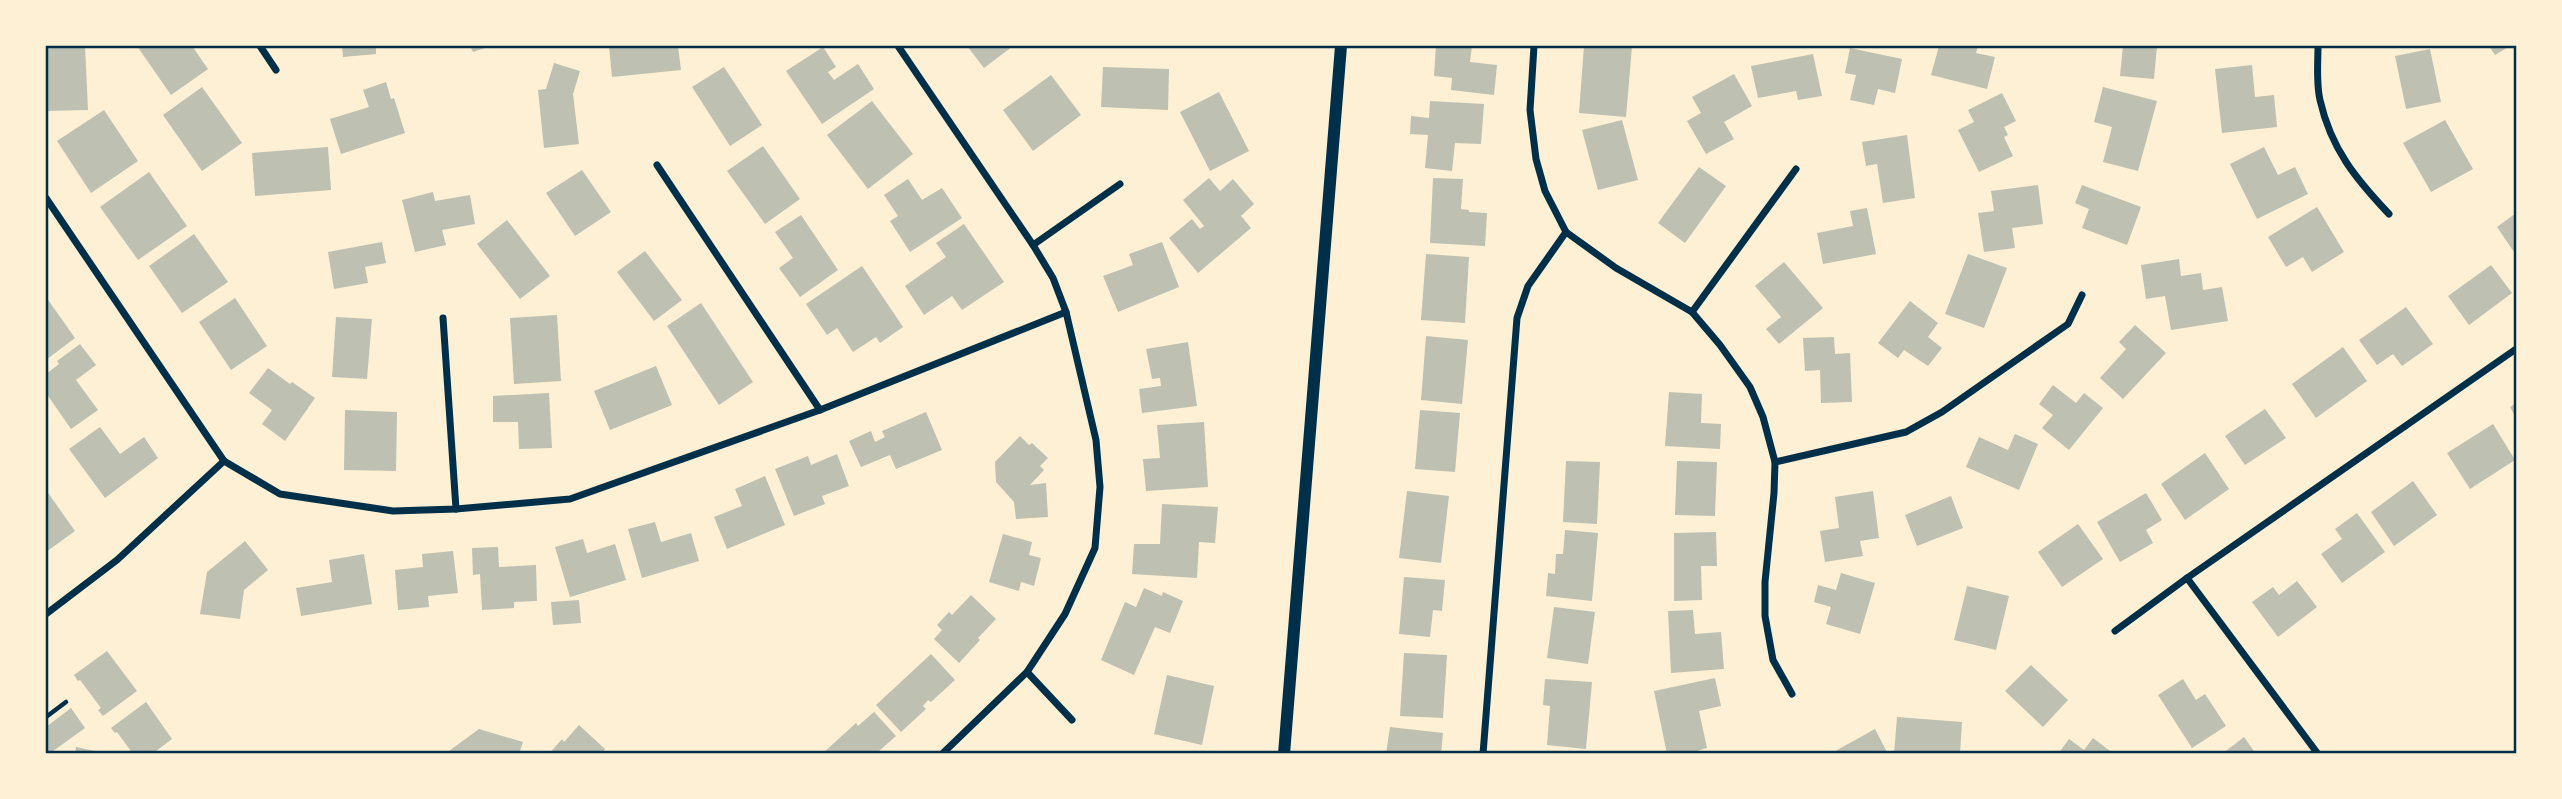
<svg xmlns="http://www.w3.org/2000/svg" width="2562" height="799" font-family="'IBM Plex Sans',sans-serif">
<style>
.building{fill:#bec0b2}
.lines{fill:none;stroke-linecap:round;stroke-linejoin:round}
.service{stroke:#003049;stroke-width:4.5}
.minor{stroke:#003049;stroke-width:7}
.tertiary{stroke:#003049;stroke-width:12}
.neatline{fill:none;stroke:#003049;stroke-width:2.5}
</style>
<rect width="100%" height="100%" fill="#fdf0d5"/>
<g class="building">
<polygon points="46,46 85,46 88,110 46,111"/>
<polygon points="137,46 192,46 208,69 171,95"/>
<polygon points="342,46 376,46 376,54 343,57"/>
<polygon points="470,46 491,46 473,52"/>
<polygon points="609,46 678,46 681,70 612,77"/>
<polygon points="967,46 1013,46 984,68"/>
<polygon points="1436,46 1472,46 1470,62 1497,65 1494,95 1451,90 1452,78 1434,76"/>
<polygon points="1584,46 1632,46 1626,117 1579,113"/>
<polygon points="1939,46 1978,46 1976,53 1995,57 1987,89 1931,75"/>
<polygon points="2123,46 2157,46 2154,79 2120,76"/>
<polygon points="2489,46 2510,46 2495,55"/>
<polygon points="823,47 836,67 828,72 834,80 858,64 874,89 822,124 786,71"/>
<polygon points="1850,48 1902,59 1895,93 1878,89 1874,105 1850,100 1856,75 1845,73"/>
<polygon points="2430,49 2441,102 2406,109 2395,56"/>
<polygon points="1813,54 1822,96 1798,100 1796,91 1758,98 1751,66"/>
<polygon points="554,63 580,71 573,94 579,144 544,148 538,90 546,89"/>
<polygon points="2252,65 2255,97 2274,95 2277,127 2222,133 2215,69"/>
<polygon points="724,67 762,125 730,146 692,87"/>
<polygon points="1103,67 1169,69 1168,110 1101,107"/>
<polygon points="1734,74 1752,106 1724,122 1734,139 1706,154 1687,121 1701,113 1692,97"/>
<polygon points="1051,75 1081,115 1033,151 1003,110"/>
<polygon points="386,82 391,99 394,98 405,133 341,154 330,119 369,107 363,90"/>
<polygon points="202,87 242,143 202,171 163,115"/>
<polygon points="2103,87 2157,101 2138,171 2103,162 2112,127 2094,122"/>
<polygon points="1219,92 1249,151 1210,171 1180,112"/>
<polygon points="2002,93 2016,121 2004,127 2008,135 2004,137 2013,156 1979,172 1958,130 1974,122 1968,110"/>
<polygon points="872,101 913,154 868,189 827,135"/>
<polygon points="1430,101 1484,104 1481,144 1455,143 1452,171 1425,168 1428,135 1410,134 1411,116 1429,118"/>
<polygon points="104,110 138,161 91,193 57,141"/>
<polygon points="1622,120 1638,180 1598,190 1582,130"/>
<polygon points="2445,120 2473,169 2431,192 2403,143"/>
<polygon points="1907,135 1915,198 1883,203 1877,164 1866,166 1862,142"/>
<polygon points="763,146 800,199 765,224 727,171"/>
<polygon points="328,147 331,190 255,196 252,153"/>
<polygon points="2264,147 2278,175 2295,167 2308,194 2257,219 2230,164"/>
<polygon points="1699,167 1726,186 1685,243 1658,223"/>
<polygon points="582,170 611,212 575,236 546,193"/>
<polygon points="149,172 187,226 138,260 100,207"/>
<polygon points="1209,178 1220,191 1233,179 1254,204 1241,216 1251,228 1198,273 1169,238 1192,219 1200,229 1204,226 1183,200"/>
<polygon points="1433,178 1463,179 1461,209 1469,210 1469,212 1487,213 1485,246 1430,243"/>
<polygon points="908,179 922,200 942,188 962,218 910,252 890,221 898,216 884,195"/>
<polygon points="2038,185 2043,224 2012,228 2015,248 1984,252 1978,213 1994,211 1991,191"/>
<polygon points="2082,185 2141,207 2127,245 2082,228 2089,209 2075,203"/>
<polygon points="433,192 435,201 470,195 475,224 442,230 446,245 415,252 402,200"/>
<polygon points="2317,207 2344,252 2312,272 2303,257 2286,267 2268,237"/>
<polygon points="1867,208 1876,254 1823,264 1817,233 1853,226 1850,211"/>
<polygon points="2516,213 2516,255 2497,227"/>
<polygon points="801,215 838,270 800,297 779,268 793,258 775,232"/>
<polygon points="507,220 550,276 520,299 477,244"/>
<polygon points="964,224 1004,282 962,310 952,296 924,315 905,286 946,257 936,243"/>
<polygon points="194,234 228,282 182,313 149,266"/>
<polygon points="382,242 386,263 365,267 368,283 334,289 328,252"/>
<polygon points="1162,242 1179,287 1118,312 1103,276 1133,265 1129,254"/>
<polygon points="645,251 682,300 654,321 617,272"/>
<polygon points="1426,254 1469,257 1465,323 1421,320"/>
<polygon points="1968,254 2007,268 1984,328 1945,314"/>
<polygon points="2179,259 2181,276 2201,273 2203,290 2222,287 2228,321 2171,330 2165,296 2146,299 2141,265"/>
<polygon points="1784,262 1823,308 1779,344 1766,329 1781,317 1755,286"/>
<polygon points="2491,265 2512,293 2469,325 2448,296"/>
<polygon points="862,266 903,327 880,343 876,337 853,352 837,328 827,335 806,304"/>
<polygon points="46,297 75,338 46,360"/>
<polygon points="235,298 267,346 231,370 199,322"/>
<polygon points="1910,301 1938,323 1928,337 1942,348 1928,366 1904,350 1898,358 1878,343"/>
<polygon points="701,303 753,382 719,405 667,326"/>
<polygon points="2406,307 2433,344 2402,366 2393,354 2377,365 2359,340"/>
<polygon points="557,315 561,381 514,384 510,318"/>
<polygon points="336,317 372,319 367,379 332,377"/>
<polygon points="2135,325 2166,353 2123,399 2100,378 2126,349 2119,342"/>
<polygon points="1426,336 1468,340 1462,404 1421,400"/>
<polygon points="1834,337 1835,354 1850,353 1852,402 1821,403 1820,370 1805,371 1803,338"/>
<polygon points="1188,342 1197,406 1142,413 1139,389 1161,386 1160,378 1152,379 1146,349"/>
<polygon points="80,344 96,365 76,380 98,410 71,429 46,393 46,374 59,364 57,361"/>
<polygon points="2343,347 2367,381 2316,418 2292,384"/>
<polygon points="656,366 672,405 610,430 594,391"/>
<polygon points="268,368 290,384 292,382 315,398 285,441 262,424 272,410 249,393"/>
<polygon points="2053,385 2076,403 2084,393 2103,408 2069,450 2042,428 2053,415 2039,404"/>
<polygon points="1669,392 1702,394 1701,423 1721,424 1720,449 1665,446"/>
<polygon points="549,393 552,448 519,449 518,422 493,422 493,396"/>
<polygon points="2516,403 2516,418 2510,407"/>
<polygon points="2265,409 2286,438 2245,465 2225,436"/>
<polygon points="345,410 397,412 396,471 344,470"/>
<polygon points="1420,410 1460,413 1455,472 1415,469"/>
<polygon points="926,412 942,450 896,469 890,455 861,467 849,441 871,431 875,442 885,437 882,431"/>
<polygon points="1204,422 1208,487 1146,491 1143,459 1160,458 1157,425"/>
<polygon points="2493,424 2515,460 2470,489 2447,453"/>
<polygon points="100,427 120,454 144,437 158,458 105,498 69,449"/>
<polygon points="2015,434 2038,444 2019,490 1966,467 1979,437 2008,450"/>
<polygon points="1020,436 1029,445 1032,443 1048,458 1040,466 1044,470 1030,485 1046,483 1048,517 1016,519 1014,502 996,482 995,462"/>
<polygon points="2205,453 2229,489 2185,520 2161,484"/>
<polygon points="837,454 849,486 822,496 825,504 794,516 775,469 808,456 811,465"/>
<polygon points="1566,461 1600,462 1597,524 1563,522"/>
<polygon points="1677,461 1717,462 1715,516 1675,515"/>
<polygon points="765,476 785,525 727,549 714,517 742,506 735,489"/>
<polygon points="2413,481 2437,515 2394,546 2371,512"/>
<polygon points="46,490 75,531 46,552"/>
<polygon points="1407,491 1449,496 1441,563 1399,558"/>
<polygon points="1873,491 1879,538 1860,541 1863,556 1825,562 1820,531 1839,528 1835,497"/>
<polygon points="2146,493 2162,520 2146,530 2153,543 2120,562 2097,522"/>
<polygon points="1951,496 1963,528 1917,546 1905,515"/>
<polygon points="1162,504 1218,507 1215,543 1199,542 1197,578 1132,574 1134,544 1160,544"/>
<polygon points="2357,513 2385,552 2342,583 2321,554 2342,539 2335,529"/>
<polygon points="655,522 661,542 691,533 699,561 642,578 628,529"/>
<polygon points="2078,524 2103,559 2062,587 2038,552"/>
<polygon points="1565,530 1598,533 1592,601 1546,596 1548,573 1555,574 1556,554 1563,554"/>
<polygon points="1716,532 1717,566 1701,566 1702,600 1674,601 1674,533"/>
<polygon points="1003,534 1032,542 1029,555 1041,558 1034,586 1021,582 1019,591 989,582"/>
<polygon points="583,539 587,553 615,544 626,580 570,597 555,547"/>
<polygon points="245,541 268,570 244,590 240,619 200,614 207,572"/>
<polygon points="498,547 499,567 536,565 537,601 514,602 514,608 482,610 480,574 473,575 472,548"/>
<polygon points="453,551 458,593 428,596 429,607 398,610 395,570 423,567 422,554"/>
<polygon points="364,554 372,604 301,616 296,588 332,582 329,560"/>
<polygon points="1841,573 1875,583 1860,634 1826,624 1831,607 1814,602 1818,585 1836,590"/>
<polygon points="1404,577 1445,580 1442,611 1433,610 1430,637 1399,634"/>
<polygon points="2297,581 2317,607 2278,637 2252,602 2273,587 2279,595"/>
<polygon points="1967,586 2009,596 1996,650 1954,640"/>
<polygon points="1144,588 1162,596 1163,592 1183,601 1170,633 1155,627 1134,675 1101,660 1125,602 1136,607"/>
<polygon points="971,595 996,619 978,638 980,640 959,663 934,639 942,630 937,625 949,612 952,615"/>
<polygon points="579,600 581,623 553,625 551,602"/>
<polygon points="1554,607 1595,612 1588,664 1547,658"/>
<polygon points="1693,610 1695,634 1721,632 1724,669 1671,673 1668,611"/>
<polygon points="107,651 137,691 103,716 98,710 101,708 80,680 78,681 74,675"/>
<polygon points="1404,653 1447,655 1443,718 1400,716"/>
<polygon points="931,654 955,680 931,702 928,700 923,706 926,709 901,732 876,705"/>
<polygon points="2031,665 2068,700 2043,727 2005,691"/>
<polygon points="1167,675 1214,686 1202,745 1154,734"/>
<polygon points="1715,678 1721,706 1699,711 1707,748 1686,754 1667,754 1654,691"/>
<polygon points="1545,679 1592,682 1586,749 1547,745 1550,706 1543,705"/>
<polygon points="2183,679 2196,700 2205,694 2226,726 2192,748 2158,695"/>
<polygon points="146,702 172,739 152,754 133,754 117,732 115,733 111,728"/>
<polygon points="71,708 85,728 49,754 46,749 46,727"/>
<polygon points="874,712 896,736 879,751 882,754 822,754 856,723 858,726"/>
<polygon points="1897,717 1962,722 1960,754 1894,754"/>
<polygon points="579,725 605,749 601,754 549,754 562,739 564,742"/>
<polygon points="1390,727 1443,733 1441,754 1386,754"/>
<polygon points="479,729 523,742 519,754 451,754 449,751"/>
<polygon points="1875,729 1888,754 1830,754"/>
<polygon points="2244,737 2256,754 2222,754"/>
<polygon points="2093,738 2114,754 2058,754 2069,739 2084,750"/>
<polygon points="76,747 100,752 100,754 75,754"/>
</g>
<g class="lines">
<polyline class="service" points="46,717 66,702"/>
<g class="minor">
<polyline points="260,46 276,70"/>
<polyline points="898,46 1033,245 1053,278 1066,312 1096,440 1100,487 1095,548 1065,614 1027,672 942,754"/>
<polyline points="1534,46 1530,110 1536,159 1545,191 1566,232 1616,268 1692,312 1720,345 1750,387 1763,417 1775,462 1774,493 1765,582 1765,616 1773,660 1792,694"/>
<path d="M2318,46c0,17 -2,37 2,54 11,49 36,79 69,114"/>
<polyline points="657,165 820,410"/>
<polyline points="46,198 224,461 280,494 393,511 456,509 570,499 820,410 1066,312"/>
<polyline points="1033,245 1120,184"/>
<polyline points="1692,312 1796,169"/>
<polyline points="443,318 456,509"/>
<polyline points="1775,462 1906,432 1942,412 2068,324 2082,295"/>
<polyline points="2187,578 2318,754"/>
<polyline points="46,614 117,560 224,461"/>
<polyline points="2115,631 2187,578 2516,349"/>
<polyline points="1027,672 1072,720"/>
<polyline points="1483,754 1517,318 1528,286 1566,232"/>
</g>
<polyline class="tertiary" points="1284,754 1341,46"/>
</g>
<rect width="2562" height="799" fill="none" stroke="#fdf0d5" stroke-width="94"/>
<rect x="47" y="47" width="2468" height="705" class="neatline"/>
</svg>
